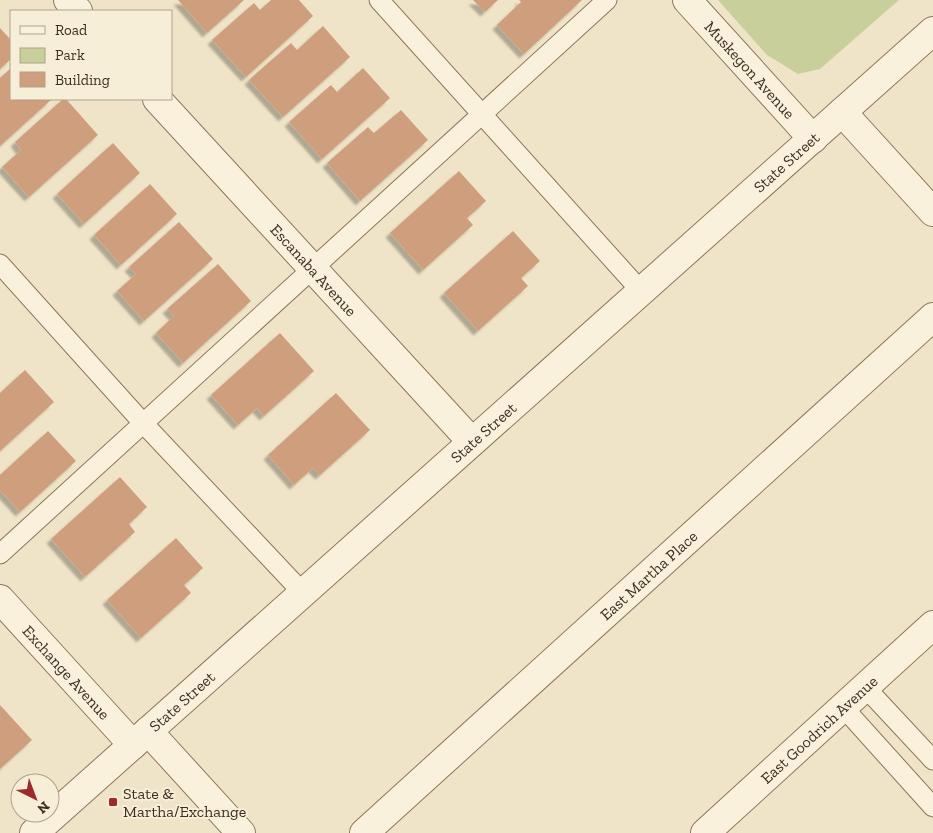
<svg xmlns="http://www.w3.org/2000/svg" width="933" height="833" font-family="'Zilla Slab',serif">
<style>
.green{fill:#c9cf9b}
.building{fill:#cf9f7d;filter:url(#shadow)}
.lines{fill:none;stroke-linecap:round;stroke-linejoin:round}
.service-casing{stroke:#8d765c;stroke-width:21}
.minor-casing{stroke:#8d765c;stroke-width:30}
.tertiary-casing{stroke:#8d765c;stroke-width:30}
.service{stroke:#faf1dc;stroke-width:19}
.minor{stroke:#faf1dc;stroke-width:28}
.tertiary{stroke:#faf1dc;stroke-width:28}
.poi-dot{fill:#9e2a2b;stroke:#f7eed8;stroke-width:2}
.labels{text-anchor:middle;stroke-width:4;stroke-linejoin:round;paint-order:stroke}
.street-label{font-size:16px;fill:#3d2e20;stroke:#f7eed8}
.poi-label{font-size:16px;fill:#3d2e20;stroke:#f7eed8;text-anchor:start}
</style>
<defs>
<filter id="shadow"><feDropShadow dx="-4.5" dy="4.5" stdDeviation="1" flood-color="#0004"/></filter>
</defs>
<rect width="100%" height="100%" fill="#f0e4c8"/>
<polygon class="green" points="718,0 899,0 820,69 798,74 767,55"/>
<g class="building">
<polygon points="178,0 244,0 207,33"/>
<polygon points="271,0 299,0 313,16 246,77 212,40 254,3 260,10"/>
<polygon points="473,0 498,0 485,12"/>
<polygon points="519,0 582,0 524,54 497,25 521,2"/>
<polygon points="323,26 350,57 283,117 249,80 291,43 297,50"/>
<polygon points="0,28 11,40 11,59 0,69"/>
<polygon points="11,68 11,99 52,99 0,146 0,78"/>
<polygon points="363,68 390,98 322,159 289,122 331,85 337,92"/>
<polygon points="63,99 66,99 98,135 29,197 2,167 21,150 15,142"/>
<polygon points="401,110 428,140 360,201 327,163 368,127 374,133"/>
<polygon points="113,143 140,173 84,224 57,194"/>
<polygon points="459,171 486,201 467,218 473,225 423,270 390,233"/>
<polygon points="150,184 177,214 121,265 94,235"/>
<polygon points="179,222 213,259 144,321 117,291 136,274 129,267"/>
<polygon points="513,231 540,261 521,278 528,286 478,331 444,293"/>
<polygon points="218,264 251,301 183,363 156,333 174,316 167,309"/>
<polygon points="280,333 314,371 264,416 257,408 238,425 211,395"/>
<polygon points="25,370 54,402 0,451 0,393"/>
<polygon points="336,393 370,430 320,475 313,468 294,485 268,455"/>
<polygon points="48,431 76,461 20,512 0,490 0,475"/>
<polygon points="120,477 147,507 129,524 135,532 85,577 51,539"/>
<polygon points="176,538 203,568 184,585 191,593 141,638 107,600"/>
<polygon points="0,705 32,740 0,769"/>
</g>
<g class="lines">
<g class="service-casing">
<g id="service">
<polyline points="379,0 641,291"/>
<polyline points="0,264 143,423 303,593"/>
<polyline points="0,554 607,0"/>
<polyline points="865,687 933,760"/>
<polyline points="843,707 933,807"/>
</g>
</g>
<g class="minor-casing">
<g id="minor">
<polyline points="68,0 78,11"/>
<path id="s1" d="M687,0l126,139"/>
<path id="s2" d="M157,99l315,343"/>
<polyline points="842,112 933,212"/>
<path id="s3" d="M0,599l133,146"/>
<polyline points="148,731 241,833"/>
<path id="s4" d="M364,833l569,-516"/>
<path id="s5" d="M705,833l228,-208"/>
</g>
</g>
<g class="tertiary-casing">
<g id="tertiary">
<path id="s6" d="M34,833l899,-802"/>
</g>
</g>
<use href="#service" class="service"/>
<use href="#minor" class="minor"/>
<use href="#tertiary" class="tertiary"/>
</g>
<rect class="poi-dot" x="108" y="797" width="10" height="10" rx="2.5"/>
<g class="labels">
<g class="street-label">
<text dy="6" stroke="none"><textPath href="#s1" startOffset="94">Muskegon Avenue</textPath></text>
<text dy="6" stroke="none"><textPath href="#s6" startOffset="1008">State Street</textPath></text>
<text dy="6" stroke="none"><textPath href="#s2" startOffset="232">Escanaba Avenue</textPath></text>
<text dy="6" stroke="none"><textPath href="#s6" startOffset="602">State Street</textPath></text>
<text dy="6" stroke="none"><textPath href="#s4" startOffset="384">East Martha Place</textPath></text>
<text dy="6" stroke="none"><textPath href="#s3" startOffset="99">Exchange Avenue</textPath></text>
<text dy="6" stroke="none"><textPath href="#s6" startOffset="198">State Street</textPath></text>
<text dy="6" stroke="none"><textPath href="#s5" startOffset="154">East Goodrich Avenue</textPath></text>
</g>
<g class="poi-label">
<text x="123" y="799">State &amp;<tspan x="123" dy="18">Martha/Exchange</tspan></text>
</g>
</g>
<rect x="10" y="10" width="162" height="90" fill="#f7eed8" stroke="#ada18e"/>
<rect x="20" y="26" width="25" height="8" fill="#faf1dc" stroke="#ada18e"/>
<text x="55" y="35" font-size="15" fill="#3d2e20">Road</text>
<rect x="20" y="48" width="25" height="15" fill="#c9cf9b" stroke="#ada18e"/>
<text x="55" y="60" font-size="15" fill="#3d2e20">Park</text>
<rect x="20" y="72" width="25" height="15" fill="#cf9f7d" stroke="#ada18e"/>
<text x="55" y="85" font-size="15" fill="#3d2e20">Building</text>
<g transform="translate(35 798) rotate(138)"><circle r="24" fill="#f7eed8" stroke="#ada18e"/>
<path d="M0-4L9 19L0 12L-9 19Z" fill="#9e2a2b"/>
<text y="-8" font-size="14" font-weight="bold" text-anchor="middle" fill="#3d2e20">N</text>
</g>
</svg>
